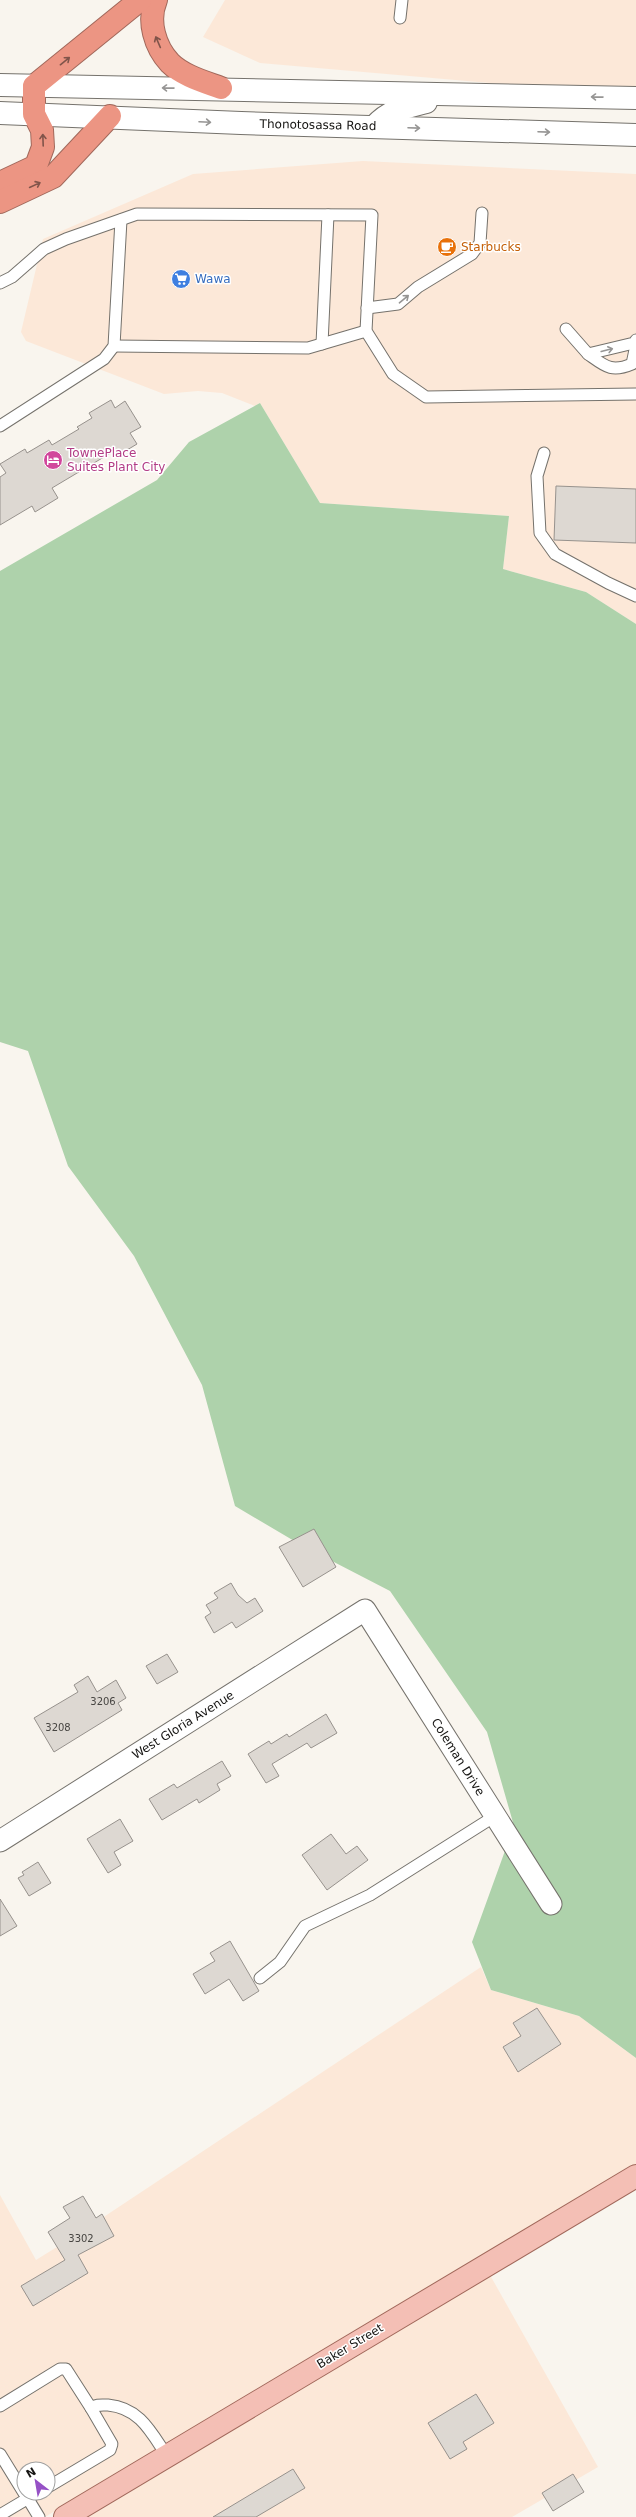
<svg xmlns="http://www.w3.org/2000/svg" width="636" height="2517" font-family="'DejaVu Sans',sans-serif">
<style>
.commercial{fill:#fce8d8;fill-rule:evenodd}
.green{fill:#aed2ab}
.building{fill:#ddd8d2;stroke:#97928d}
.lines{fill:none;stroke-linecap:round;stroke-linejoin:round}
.service-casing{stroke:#75726c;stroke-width:13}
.minor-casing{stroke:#75726c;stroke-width:23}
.secondary-casing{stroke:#75726c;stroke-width:24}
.primary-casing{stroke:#a1685b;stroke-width:24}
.motorway-casing{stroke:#a1685b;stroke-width:24}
.service{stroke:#fff;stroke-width:11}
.minor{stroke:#fff;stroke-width:21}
.secondary{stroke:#fff;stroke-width:22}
.primary{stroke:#f4bfb5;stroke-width:22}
.motorway{stroke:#ec9583;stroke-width:22}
.oneway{stroke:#80544a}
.oneway2{stroke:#969594}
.labels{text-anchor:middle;stroke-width:3;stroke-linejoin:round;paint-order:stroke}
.number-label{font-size:10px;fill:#474542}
.street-label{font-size:12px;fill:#151412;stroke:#fff}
.food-label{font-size:12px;fill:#c56008;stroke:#fff;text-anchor:start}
.shop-label{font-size:12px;fill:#366cbe;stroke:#fff;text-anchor:start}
.hotel-label{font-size:12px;fill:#b23c85;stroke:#fff;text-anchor:start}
</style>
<rect width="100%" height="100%" fill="#f9f5ee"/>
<g class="commercial">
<polygon points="225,0 636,0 636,88 512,85 260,63 203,37"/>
<polygon points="363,161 636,174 636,624 586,592 503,569 509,516 320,503 260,403 255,406 222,393 198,391 164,394 26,341 21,332 43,239 193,174"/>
<path d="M481,1967l10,23 88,26 57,42v106l-591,353h-45v-322l36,65 45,-28zM24,2469h24v24h-24z"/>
<polygon points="490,2275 598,2467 512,2517 85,2517"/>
</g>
<polygon class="green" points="260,403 320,503 509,516 503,569 586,592 636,624 636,2058 579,2016 491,1990 472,1942 514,1826 487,1732 390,1591 301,1545 235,1506 202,1385 134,1256 68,1166 28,1051 0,1042 0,571 157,480 189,442"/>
<g class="building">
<polygon points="111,400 115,408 125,401 141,427 130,433 137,444 117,456 114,451 52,488 58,498 35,512 32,506 0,525 0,477 6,473 0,464 25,449 27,453 49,440 52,445 79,429 77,427 92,418 89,413"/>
<polygon points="556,486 636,489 636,543 554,540"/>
<polygon points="314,1529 336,1567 303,1587 279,1547"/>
<polygon points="231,1583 238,1595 247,1603 255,1598 263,1611 236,1628 232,1622 214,1633 205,1617 211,1613 206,1605 218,1598 214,1593"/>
<polygon points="167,1654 178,1672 157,1684 146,1666"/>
<polygon points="88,1676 97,1692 116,1680 126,1698 118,1703 122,1710 54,1752 34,1718 78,1692 74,1685"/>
<polygon points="326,1714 337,1733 311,1748 307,1743 272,1764 279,1776 266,1783 248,1754 269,1741 271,1744 287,1734 289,1737"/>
<polygon points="222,1761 231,1776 217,1784 220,1790 199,1803 197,1799 162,1820 149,1799 174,1784 177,1788"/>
<polygon points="120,1819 133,1841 114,1852 121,1865 108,1873 87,1839"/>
<polygon points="331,1834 346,1854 357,1846 368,1860 327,1890 302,1855"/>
<polygon points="38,1862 51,1883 29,1896 18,1878 24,1875 22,1872"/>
<polygon points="0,1899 17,1926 0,1936"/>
<polygon points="230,1941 259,1991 243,2001 229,1979 205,1994 193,1974 215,1961 210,1953"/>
<polygon points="537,2008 561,2044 518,2072 503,2047 521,2036 513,2023"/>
<polygon points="83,2196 96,2218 102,2214 114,2236 78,2255 88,2273 33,2306 21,2286 65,2260 48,2232 70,2218 63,2207"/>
<polygon points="476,2394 494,2423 463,2442 467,2449 450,2459 428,2423"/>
<polygon points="293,2469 305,2488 256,2517 213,2517"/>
<polygon points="573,2474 584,2492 553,2511 542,2493"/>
</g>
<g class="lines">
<g class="service-casing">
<g id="service">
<polyline points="400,18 402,0"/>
<polyline points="0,283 12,277 44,249 66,239 137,214 372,215 366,331 393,374 426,397 636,394"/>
<polyline points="367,308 398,304 418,287 472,254 480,243 482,213"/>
<polyline points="566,329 588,354 634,343 636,340"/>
<polyline points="322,344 328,215"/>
<polyline points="114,346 308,348 366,331"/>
<path d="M588,354c17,12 23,19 44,10l4,-19"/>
<polyline points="0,426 104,359 114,346 121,220"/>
<polyline points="544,453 537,476 540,533 555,554 608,583 636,596"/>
<polyline points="260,1978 280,1962 305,1926 370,1895 495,1816"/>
<path d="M0,2406l60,-37h6l25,39c6,-4 10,-3 17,-3 32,3 43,27 59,51"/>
<polyline points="0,2454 24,2493"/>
<polyline points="48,2487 110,2450 112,2444 91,2408"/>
<polyline points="25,2494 39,2517"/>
<polyline points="0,2515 37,2493"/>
</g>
</g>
<g class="minor-casing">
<polyline id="minor" points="0,1841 365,1610 551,1904"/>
</g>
<g class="secondary-casing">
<g id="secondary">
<polyline points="0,85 636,98"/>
<polyline points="0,113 241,123 636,135"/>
<path d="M375,126c14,-16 31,-19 51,-24"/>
</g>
</g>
<g class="primary-casing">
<polyline id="primary" points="65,2517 636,2176"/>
</g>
<g class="motorway-casing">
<g id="motorway">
<path d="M156,0c-9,21 -1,47 14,63 13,13 35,19 51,25"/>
<polyline points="0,183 36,166 43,147 42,130 34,114 34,86 140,0"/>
<polyline points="0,202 53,177 110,116"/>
</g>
</g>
<use href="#service" class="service"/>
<use href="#minor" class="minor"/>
<use href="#secondary" class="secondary"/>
<use href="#primary" class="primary"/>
<use href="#motorway" class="motorway"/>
</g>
<defs><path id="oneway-shaft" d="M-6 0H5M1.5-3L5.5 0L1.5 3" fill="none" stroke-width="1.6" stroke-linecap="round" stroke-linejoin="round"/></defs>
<g class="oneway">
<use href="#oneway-shaft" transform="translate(158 42) rotate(-113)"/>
<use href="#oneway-shaft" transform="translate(65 61) rotate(-39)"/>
<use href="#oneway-shaft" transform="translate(43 140) rotate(-92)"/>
<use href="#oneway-shaft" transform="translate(35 185) rotate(-25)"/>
</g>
<g class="oneway2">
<use href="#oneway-shaft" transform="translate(168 88) rotate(-179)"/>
<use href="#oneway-shaft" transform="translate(597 97) rotate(-179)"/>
<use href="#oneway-shaft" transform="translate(205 122) rotate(3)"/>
<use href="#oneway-shaft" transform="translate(414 128) rotate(2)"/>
<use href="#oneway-shaft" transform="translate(544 132) rotate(2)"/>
<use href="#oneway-shaft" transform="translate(404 299) rotate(-40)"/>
<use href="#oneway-shaft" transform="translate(607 350) rotate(-14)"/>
</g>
<defs>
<g id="cafe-disc" transform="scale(1)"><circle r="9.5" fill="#e8710a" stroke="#fff"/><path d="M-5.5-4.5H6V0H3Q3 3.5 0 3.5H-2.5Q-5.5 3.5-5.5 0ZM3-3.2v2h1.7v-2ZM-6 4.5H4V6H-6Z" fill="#fff"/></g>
<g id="supermarket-disc" transform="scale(1)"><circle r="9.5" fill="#3f7fe0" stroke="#fff"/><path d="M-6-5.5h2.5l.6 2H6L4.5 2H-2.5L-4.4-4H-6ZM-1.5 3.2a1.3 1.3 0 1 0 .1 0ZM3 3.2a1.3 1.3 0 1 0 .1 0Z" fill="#fff"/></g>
<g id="hotel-disc" transform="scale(1)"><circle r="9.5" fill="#d1479c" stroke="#fff"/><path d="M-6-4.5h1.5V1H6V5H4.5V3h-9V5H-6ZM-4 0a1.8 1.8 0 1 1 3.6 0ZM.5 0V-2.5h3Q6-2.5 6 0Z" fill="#fff"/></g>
</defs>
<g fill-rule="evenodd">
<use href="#cafe-disc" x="447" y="247"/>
<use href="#supermarket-disc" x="181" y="279"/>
<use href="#hotel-disc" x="53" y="460"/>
</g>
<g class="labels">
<g class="number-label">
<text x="103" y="1705">3206</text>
<text x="58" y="1731">3208</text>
<text x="81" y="2242">3302</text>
</g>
<g class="street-label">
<text transform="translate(318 125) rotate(1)" y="4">Thonotosassa Road</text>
<text transform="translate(183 1725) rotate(-32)" y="4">West Gloria Avenue</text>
<text transform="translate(458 1757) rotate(58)" y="4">Coleman Drive</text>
<text transform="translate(350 2346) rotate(-31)" y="4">Baker Street</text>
</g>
<g class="food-label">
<text x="461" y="251">Starbucks</text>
</g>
<g class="shop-label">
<text x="195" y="283">Wawa</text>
</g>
<g class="hotel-label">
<text x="67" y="457">TownePlace<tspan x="67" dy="14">Suites Plant City</tspan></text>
</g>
</g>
<g transform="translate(36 2481) rotate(329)"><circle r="19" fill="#ffffff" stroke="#a1a1a0"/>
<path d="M0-3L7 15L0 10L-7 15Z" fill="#9651c6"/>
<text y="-6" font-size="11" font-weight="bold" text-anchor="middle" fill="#151412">N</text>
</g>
</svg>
